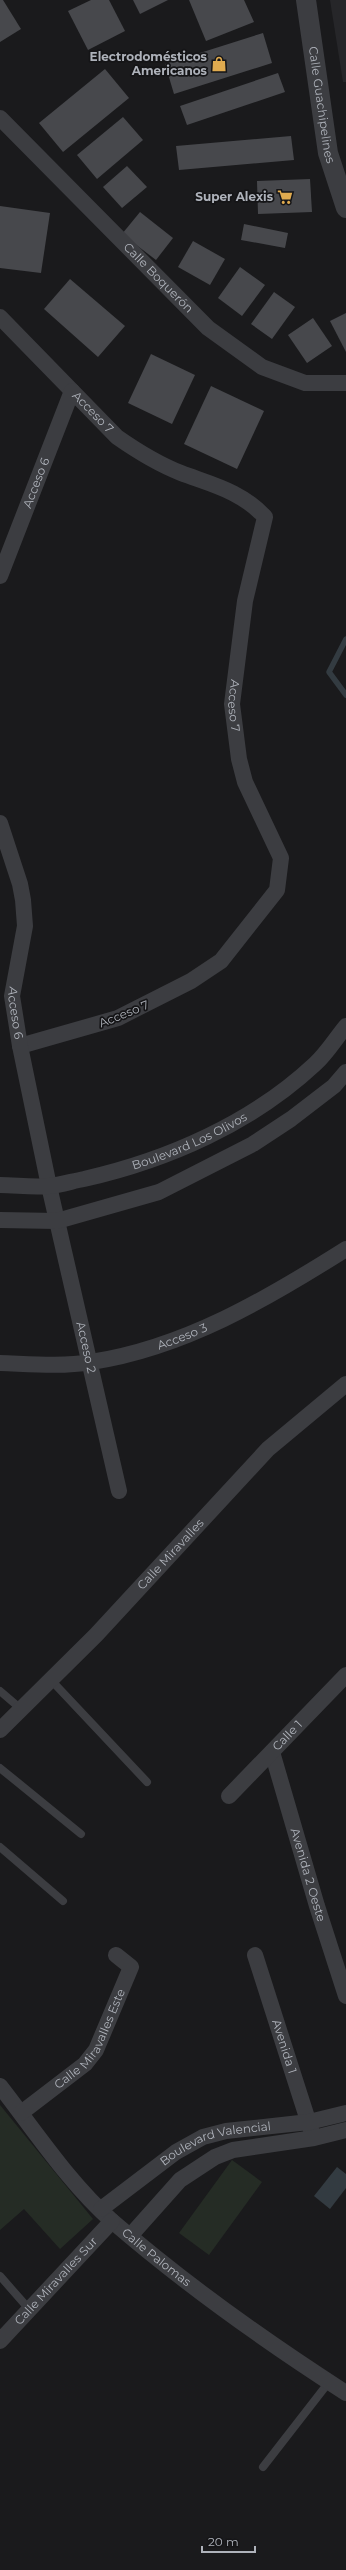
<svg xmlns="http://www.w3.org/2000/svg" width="346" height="2570" font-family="Montserrat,sans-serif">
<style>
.built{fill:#262629}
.green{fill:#252c25}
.water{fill:#333b41}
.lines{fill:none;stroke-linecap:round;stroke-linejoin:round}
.stream{stroke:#333b41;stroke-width:5.5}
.building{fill:#47484c}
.service{stroke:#3c3d41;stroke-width:8}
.minor{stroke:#3c3d41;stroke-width:16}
.tertiary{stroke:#3c3d41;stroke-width:20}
.labels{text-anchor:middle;stroke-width:3.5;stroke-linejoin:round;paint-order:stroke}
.poi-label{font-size:12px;font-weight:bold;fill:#aeb2ba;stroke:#151517;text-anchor:end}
.street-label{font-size:12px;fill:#aeb2ba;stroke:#151517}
</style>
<rect width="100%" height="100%" fill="#1a1a1c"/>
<polygon class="built" points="330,0 346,0 346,82 343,82"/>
<g class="green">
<polygon points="0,2105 93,2219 60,2249 24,2209 0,2230"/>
<polygon points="232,2160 262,2182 209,2255 179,2233"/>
</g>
<polygon class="water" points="337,2167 346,2174 346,2188 330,2209 314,2196"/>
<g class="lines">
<polyline class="stream" points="346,639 329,672 346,695"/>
</g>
<g class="building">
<polygon points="0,0 3,0 21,29 0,42"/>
<polygon points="91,0 109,0 125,31 88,50 68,11"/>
<polygon points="133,0 168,0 140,14"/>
<polygon points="189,0 244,0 254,22 206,41"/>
<polygon points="263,33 272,63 174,94 165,64"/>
<polygon points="105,69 129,98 63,152 39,123"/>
<polygon points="278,73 285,92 187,125 180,106"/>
<polygon points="123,117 143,140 97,179 77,155"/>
<polygon points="291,136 294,160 179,170 176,146"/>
<polygon points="127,166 147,187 122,208 103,187"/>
<polygon points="310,179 312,212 258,214 257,181"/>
<polygon points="0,206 50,213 41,273 0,268"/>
<polygon points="140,212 173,238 156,260 122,234"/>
<polygon points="244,224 288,233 285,248 241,240"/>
<polygon points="193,241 225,259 210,285 178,267"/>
<polygon points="240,267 265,285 242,316 218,298"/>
<polygon points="70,279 125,326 98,357 44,309"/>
<polygon points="274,292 295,307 272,339 251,324"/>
<polygon points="346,313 346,352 330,321"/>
<polygon points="313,318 332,346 307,363 288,335"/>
<polygon points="151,354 195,375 172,424 128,403"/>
<polygon points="211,386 264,411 237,469 184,444"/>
</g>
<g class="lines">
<g class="service">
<polyline points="51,1680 147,1782"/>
<polyline points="0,1691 21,1709"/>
<polyline points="0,1768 81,1834"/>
<polyline points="0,1847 63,1901"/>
<polyline points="0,2276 29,2309"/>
<polyline points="263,2467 329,2382"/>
</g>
<g class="minor">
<path id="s1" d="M0,118l208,210 54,39 43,16h41"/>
<path id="s2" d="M0,317l117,120c20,14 41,27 64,36 32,12 60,18 84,44l-20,84 -13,103 7,55 6,23 36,76 -4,32 -56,71 -30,20 -73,37 -98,28"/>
<path id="s3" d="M0,576l72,-185"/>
<path id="s4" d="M0,823l20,61 3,16 2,26 -13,70 8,50 29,140 70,305"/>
<path id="s5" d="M0,1185c16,0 33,3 49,1 11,-1 24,-5 35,-7 84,-19 168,-56 231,-115 12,-11 21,-26 31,-38"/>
<polyline points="0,1220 57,1221 159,1192 253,1144 291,1119 334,1086 346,1072"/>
<path id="s6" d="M0,1363c30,1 61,4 91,-1 93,-14 176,-63 255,-113"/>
<path id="s7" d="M0,1730l96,-95 172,-186 78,-65"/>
<path id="s8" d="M272,1752l45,154 29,90"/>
<path id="s9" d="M229,1796l117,-121"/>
<path id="s10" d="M255,1955l57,178"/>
<path id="s11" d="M0,2086c35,45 69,97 112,135 73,63 153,120 234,172"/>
<path id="s12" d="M21,2113l64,-49 11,-14 35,-83 -15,-12"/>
<path id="s13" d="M101,2209l75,-57 27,-15 23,-6 83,-9 37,-9"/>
<polyline points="131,2235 180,2180 215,2157 233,2150 314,2138 346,2130"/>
<path id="s14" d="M0,2341l112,-120"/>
</g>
<path class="tertiary" id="s15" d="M306,0l22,153 18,55"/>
</g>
<defs>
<g id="shop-bare" transform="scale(1.2)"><path d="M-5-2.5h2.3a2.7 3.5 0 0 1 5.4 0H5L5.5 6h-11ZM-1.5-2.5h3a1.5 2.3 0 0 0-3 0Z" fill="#e0ab4f" stroke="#151517" stroke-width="2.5" paint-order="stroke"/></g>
<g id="supermarket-bare" transform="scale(1.2)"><path d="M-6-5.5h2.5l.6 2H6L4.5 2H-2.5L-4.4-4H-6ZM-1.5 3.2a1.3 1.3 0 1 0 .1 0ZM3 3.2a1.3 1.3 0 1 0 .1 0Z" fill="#e0ab4f" stroke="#151517" stroke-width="2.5" paint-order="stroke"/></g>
</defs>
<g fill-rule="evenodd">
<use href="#shop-bare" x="219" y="64"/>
<use href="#supermarket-bare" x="285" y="197"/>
</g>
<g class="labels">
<g class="poi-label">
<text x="207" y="61">Electrodomésticos<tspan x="207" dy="14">Americanos</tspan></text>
<text x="273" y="201">Super Alexis</text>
</g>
<g class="street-label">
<text dy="4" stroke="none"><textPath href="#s15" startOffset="106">Calle Guachipelines</textPath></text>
<text dy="4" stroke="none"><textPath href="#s1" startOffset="225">Calle Boquerón</textPath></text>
<text dy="4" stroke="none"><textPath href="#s2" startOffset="133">Acceso 7</textPath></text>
<text dy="4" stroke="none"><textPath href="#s3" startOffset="100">Acceso 6</textPath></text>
<text dy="4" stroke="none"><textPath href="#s2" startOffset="529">Acceso 7</textPath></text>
<text dy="4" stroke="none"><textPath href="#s4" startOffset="195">Acceso 6</textPath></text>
<text transform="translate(124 1014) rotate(-22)" y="4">Acceso 7</text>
<text dy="4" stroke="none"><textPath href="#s5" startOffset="197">Boulevard Los Olivos</textPath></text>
<text dy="4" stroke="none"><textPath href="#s6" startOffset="186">Acceso 3</textPath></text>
<text dy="4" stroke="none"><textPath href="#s4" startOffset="537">Acceso 2</textPath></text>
<text dy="4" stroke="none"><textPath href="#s7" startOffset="245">Calle Miravalles</textPath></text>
<text dy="4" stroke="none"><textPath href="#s9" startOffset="84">Calle 1</textPath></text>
<text dy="4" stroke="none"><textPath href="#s8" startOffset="128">Avenida 2 Oeste</textPath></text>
<text dy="4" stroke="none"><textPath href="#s12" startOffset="104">Calle Miravalles Este</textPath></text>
<text dy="4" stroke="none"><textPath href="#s10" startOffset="96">Avenida 1</textPath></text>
<text dy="4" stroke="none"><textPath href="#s13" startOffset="135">Boulevard Valencial</textPath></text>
<text dy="4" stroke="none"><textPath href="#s11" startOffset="233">Calle Palomas</textPath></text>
<text dy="4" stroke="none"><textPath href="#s14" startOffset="82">Calle Miravalles Sur</textPath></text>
</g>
</g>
<path d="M202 2546v6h53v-6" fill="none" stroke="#aeb2ba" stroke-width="2"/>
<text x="208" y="2546" font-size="12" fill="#aeb2ba" stroke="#151517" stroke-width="3" paint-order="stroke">20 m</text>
</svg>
